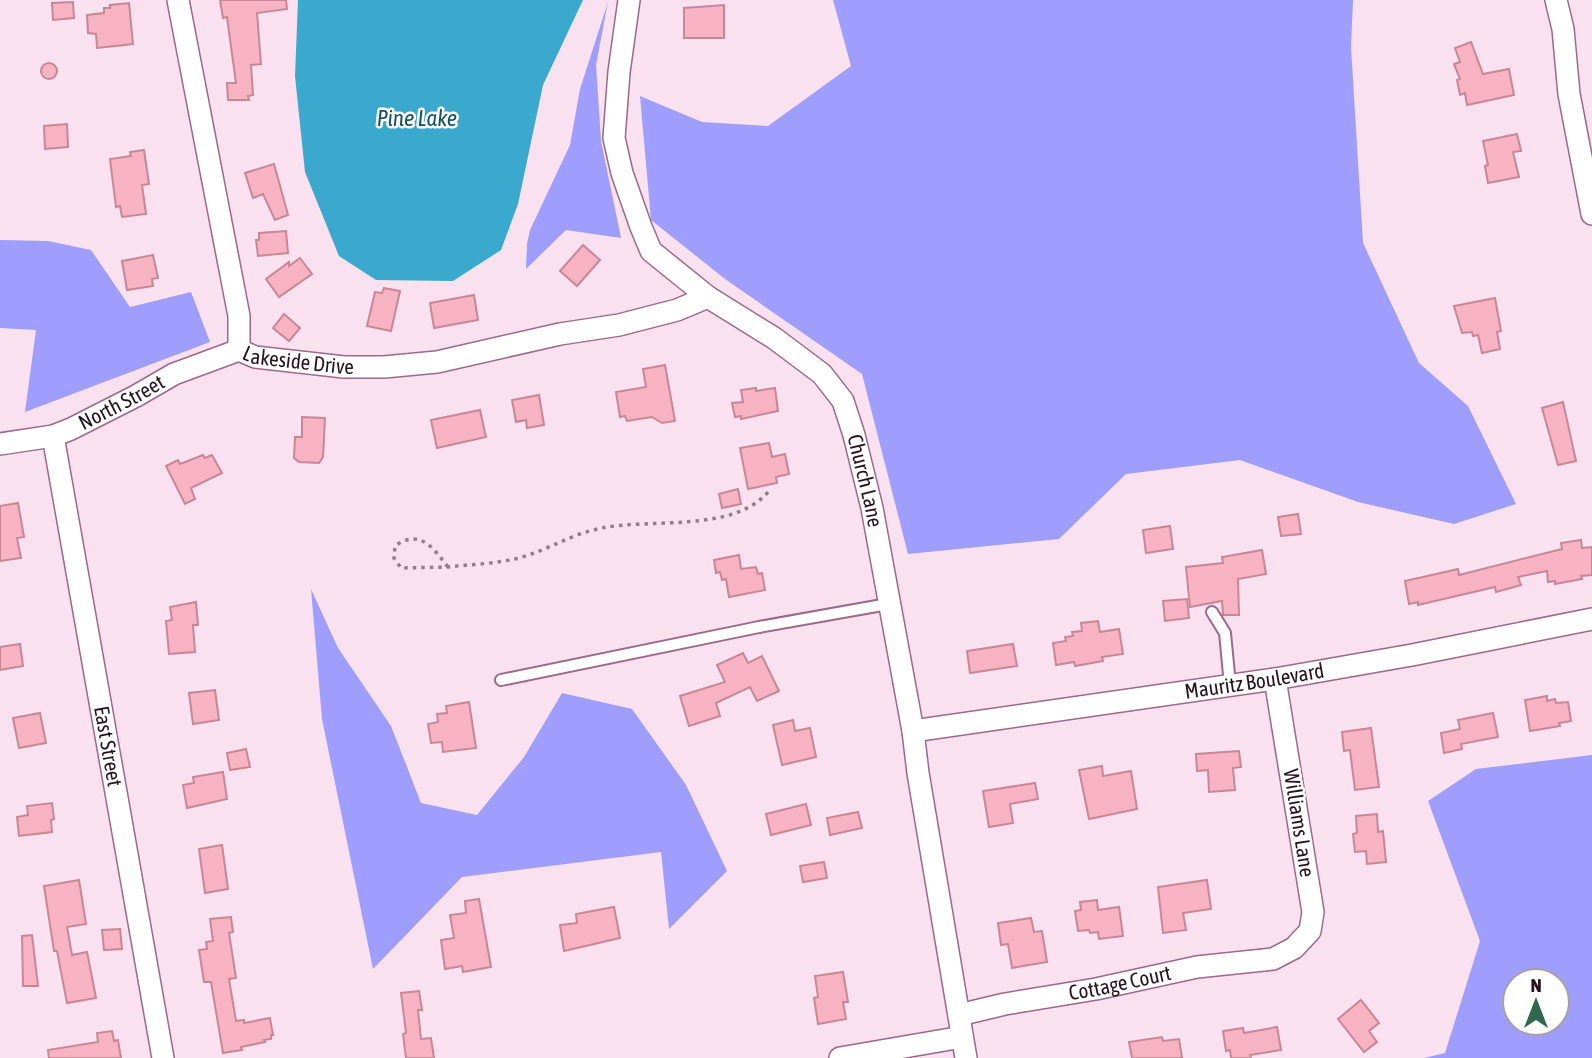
<svg xmlns="http://www.w3.org/2000/svg" width="1592" height="1058" font-family="'Asap Condensed',sans-serif">
<style>
.forest{fill:#9f9dfe;fill-rule:evenodd}
.water{fill:#3aa9cd}
.building{fill:#f7b2c3;stroke:#c88797;stroke-width:2}
.lines{fill:none;stroke-linecap:round;stroke-linejoin:round}
.service-casing{stroke:#9e6888;stroke-width:14}
.minor-casing{stroke:#9e6888;stroke-width:24}
.path{stroke:#947d8b;stroke-width:3.5;stroke-dasharray:3.5 5;stroke-linecap:butt}
.service{stroke:#fff;stroke-width:10}
.minor{stroke:#fff;stroke-width:21}
.labels{text-anchor:middle;stroke-width:5;stroke-linejoin:round;paint-order:stroke}
.street-label{font-size:21px;fill:#26111e;stroke:#fff}
.water-label{font-size:23px;font-style:italic;fill:#135163;stroke:#fff}
</style>
<rect width="100%" height="100%" fill="#fae1ef"/>
<g class="forest">
<polygon points="833,0 1353,0 1351,47 1363,243 1419,363 1468,406 1516,504 1454,524 1358,502 1240,460 1126,474 1059,539 908,554 862,374 725,279 651,220 640,96 702,122 768,126 851,66"/>
<polygon points="608,2 596,65 601,141 621,238 566,230 526,269 527,244 530,230 570,145 580,89"/>
<polygon points="0,240 48,241 91,250 130,307 191,292 210,342 25,412 36,330 0,328"/>
<polygon points="311,589 338,648 391,726 421,803 477,815 524,757 562,693 632,709 686,785 727,871 669,929 661,852 462,877 373,969 322,719"/>
<path d="M1592,755v303h-168l21,-5 35,-112 -52,-140 48,-32zM1515,981h42v42h-42z"/>
</g>
<polygon class="water" points="298,0 583,0 543,85 518,204 501,250 453,281 376,280 339,256 305,172 295,76"/>
<g class="building">
<polygon points="220,0 286,0 287,9 257,13 261,64 251,65 253,95 248,96 249,100 228,100 227,83 236,83 227,17 223,18"/>
<polygon points="73,2 74,18 53,20 52,3"/>
<polygon points="129,3 133,44 97,48 96,34 88,33 87,15 104,13 104,8 110,8 110,5"/>
<polygon points="724,5 724,38 684,38 684,8"/>
<polygon points="1471,42 1483,74 1509,69 1514,95 1467,105 1465,93 1460,95 1457,80 1460,79 1454,64 1460,62 1455,48"/>
<circle cx="49" cy="71" r="8"/>
<polygon points="67,124 68,147 45,149 44,126"/>
<polygon points="1517,134 1521,151 1513,152 1519,177 1488,183 1485,166 1488,165 1483,141"/>
<polygon points="144,150 149,184 142,185 146,214 122,217 120,206 116,207 110,159 131,156 130,152"/>
<polygon points="274,164 288,215 275,220 263,194 253,198 245,173"/>
<polygon points="286,231 288,253 258,256 256,240 259,240 259,233"/>
<polygon points="583,245 600,260 577,286 560,271"/>
<polygon points="153,255 158,278 152,279 153,286 127,290 122,261"/>
<polygon points="300,258 312,274 279,297 266,279 289,262 289,266"/>
<polygon points="384,288 400,291 391,331 367,326 375,292 382,293"/>
<polygon points="474,295 478,320 434,328 430,303"/>
<polygon points="1495,298 1501,331 1497,332 1500,349 1482,353 1478,335 1473,336 1472,332 1462,333 1454,306"/>
<polygon points="284,314 300,328 289,341 273,328"/>
<polygon points="665,365 675,421 662,423 652,417 627,421 625,416 620,417 616,392 646,387 643,369"/>
<polygon points="756,388 756,391 775,388 778,411 741,419 741,416 735,417 732,403 743,402 741,390"/>
<polygon points="539,395 544,425 527,428 526,420 516,422 512,400"/>
<polygon points="1563,402 1576,461 1558,465 1542,408"/>
<polygon points="480,410 486,437 437,448 431,420"/>
<polygon points="302,417 325,418 323,457 319,463 299,462 294,458 295,437 302,437"/>
<polygon points="769,443 772,457 785,454 789,474 776,477 777,483 748,489 740,448"/>
<polygon points="203,455 205,458 212,455 222,473 191,488 195,499 185,504 166,466 178,460 180,464"/>
<polygon points="738,489 741,504 722,508 719,494"/>
<polygon points="18,503 24,537 17,538 21,558 0,561 0,506"/>
<polygon points="1298,514 1301,534 1281,536 1278,517"/>
<polygon points="1170,526 1173,549 1146,553 1143,530"/>
<polygon points="1581,540 1582,548 1592,547 1592,575 1581,576 1582,579 1555,584 1555,581 1548,582 1547,571 1518,577 1521,585 1496,592 1495,587 1418,605 1418,602 1409,604 1405,581 1458,569 1459,575 1562,549 1561,543"/>
<polygon points="1262,550 1266,574 1238,579 1239,615 1223,615 1222,601 1190,607 1186,567 1223,563 1222,557"/>
<polygon points="739,555 741,569 756,567 758,574 762,573 765,590 729,597 726,579 722,580 720,572 716,573 714,560"/>
<polygon points="1187,599 1189,618 1165,621 1163,601"/>
<polygon points="196,602 198,625 193,625 195,652 169,654 166,621 172,620 170,607"/>
<polygon points="1098,621 1100,632 1119,629 1123,654 1102,657 1103,661 1075,666 1074,662 1056,665 1053,643 1066,641 1065,637 1073,636 1072,632 1082,631 1081,623"/>
<polygon points="20,644 23,666 0,670 0,647"/>
<polygon points="1013,644 1017,666 970,673 967,651"/>
<polygon points="743,653 748,663 762,656 779,691 757,701 750,687 716,703 720,716 689,726 680,696 725,682 717,665"/>
<polygon points="215,690 219,720 193,724 189,693"/>
<polygon points="1547,696 1547,701 1555,699 1556,703 1568,702 1571,721 1559,723 1560,726 1530,731 1525,700"/>
<polygon points="469,702 476,748 443,752 442,742 431,743 428,724 438,722 437,714 447,713 446,706"/>
<polygon points="40,713 46,743 19,748 13,718"/>
<polygon points="1493,713 1498,737 1461,744 1462,749 1444,753 1441,733 1460,729 1458,720"/>
<polygon points="793,720 795,731 810,728 816,757 782,765 773,725"/>
<polygon points="1371,728 1379,787 1355,790 1350,750 1344,751 1342,732"/>
<polygon points="246,749 250,767 230,770 227,753"/>
<polygon points="1239,751 1241,767 1233,768 1235,790 1209,792 1208,770 1197,771 1196,754"/>
<polygon points="1102,766 1103,776 1131,771 1137,809 1089,819 1079,770"/>
<polygon points="223,772 227,799 187,808 183,785 194,783 193,777"/>
<polygon points="1035,783 1038,799 1010,804 1013,823 989,827 983,791"/>
<polygon points="52,803 54,819 51,820 52,832 19,836 17,817 28,815 27,806"/>
<polygon points="806,804 811,825 771,835 766,814"/>
<polygon points="858,812 862,828 830,835 827,818"/>
<polygon points="1377,814 1378,832 1383,831 1386,862 1367,864 1366,851 1355,852 1353,834 1357,833 1356,816"/>
<polygon points="222,845 228,889 205,893 199,849"/>
<polygon points="824,862 827,878 803,882 800,866"/>
<polygon points="79,880 86,924 67,927 72,955 87,952 96,998 67,1003 57,951 54,951 44,886"/>
<polygon points="1207,880 1211,909 1183,913 1186,930 1163,933 1158,887"/>
<polygon points="479,899 491,967 463,972 462,966 445,969 441,940 454,938 450,915 466,913 465,901"/>
<polygon points="1097,900 1098,910 1119,907 1123,936 1099,939 1098,932 1090,933 1089,930 1078,931 1075,911 1081,910 1080,902"/>
<polygon points="614,907 620,938 564,951 560,925 577,923 576,914"/>
<polygon points="231,917 233,932 229,933 236,978 229,979 236,1021 244,1020 244,1023 270,1018 273,1035 271,1035 271,1039 264,1040 265,1042 241,1047 242,1050 223,1053 211,982 204,982 199,950 207,949 206,942 213,941 210,919"/>
<polygon points="1031,918 1034,932 1042,931 1047,962 1012,968 1008,944 1001,945 998,923"/>
<polygon points="120,929 122,949 104,950 102,930"/>
<polygon points="32,935 38,986 23,986 22,936"/>
<polygon points="843,972 848,1002 843,1002 846,1019 818,1024 814,998 818,997 815,976"/>
<polygon points="419,991 422,1010 418,1010 421,1039 431,1038 434,1058 406,1058 403,1034 406,1033 401,993"/>
<polygon points="1361,1000 1379,1023 1369,1031 1377,1042 1364,1052 1338,1019"/>
<polygon points="1277,1027 1281,1050 1250,1055 1251,1058 1231,1058 1230,1050 1226,1051 1223,1031 1243,1028 1244,1033"/>
<polygon points="112,1031 114,1041 118,1040 121,1058 49,1058 48,1050 98,1042 97,1033"/>
<polygon points="1162,1037 1163,1041 1179,1039 1182,1058 1132,1058 1129,1042"/>
</g>
<g class="lines">
<g class="service-casing">
<g id="service">
<polyline points="1212,612 1225,633 1230,685"/>
<polyline points="501,680 759,627 888,604"/>
</g>
</g>
<g class="minor-casing">
<g id="minor">
<polyline points="178,0 239,316 239,350"/>
<path id="s1" d="M629,0l-10,72 -5,66 8,35 19,54 10,24 57,46 66,41 48,36 21,27 11,34 18,73 41,223 5,42 48,285"/>
<polyline points="1556,0 1563,29 1569,94 1592,214"/>
<path id="s2" d="M239,350l16,7 89,10h40l53,-5 123,-28 59,-9 58,-15 31,-13"/>
<path id="s3" d="M53,436l110,622"/>
<path id="s4" d="M0,444l53,-8 18,-7 65,-33 38,-22 65,-24"/>
<path id="s5" d="M913,731l362,-52 137,-24 180,-36"/>
<path id="s6" d="M959,1015l46,-11 91,-15 101,-22 76,-8 21,-11 16,-17 3,-19 -38,-233"/>
<polyline points="840,1058 962,1037"/>
</g>
</g>
<path class="path" d="M448,567c-15,-19 -28,-39 -53,-21l-1,12 7,10 47,-1c24,-3 51,-3 74,-10 28,-8 49,-23 80,-29 50,-10 132,5 167,-37"/>
<use href="#service" class="service"/>
<use href="#minor" class="minor"/>
</g>
<g class="labels">
<g class="street-label">
<text dy="7" stroke="none"><textPath href="#s2" startOffset="61">Lakeside Drive</textPath></text>
<text dy="7" stroke="none"><textPath href="#s4" startOffset="130">North Street</textPath></text>
<text dy="7" stroke="none"><textPath href="#s1" startOffset="586">Church Lane</textPath></text>
<text dy="7" stroke="none"><textPath href="#s5" startOffset="345">Mauritz Boulevard</textPath></text>
<text dy="7" stroke="none"><textPath href="#s3" startOffset="315">East Street</textPath></text>
<text transform="translate(1299 823) rotate(81)" y="7">Williams Lane</text>
<text dy="7" stroke="none"><textPath href="#s6" startOffset="164">Cottage Court</textPath></text>
</g>
<g class="water-label">
<text x="417" y="126">Pine Lake</text>
</g>
</g>
<g transform="translate(1536 1002)"><circle r="33" fill="#ffffff" stroke="#a8a0a5" stroke-width="2"/>
<path d="M0-5L12 26L0 18L-12 26Z" fill="#2f674f"/>
<text y="-10" font-size="19" font-weight="bold" text-anchor="middle" fill="#26111e">N</text>
</g>
</svg>
